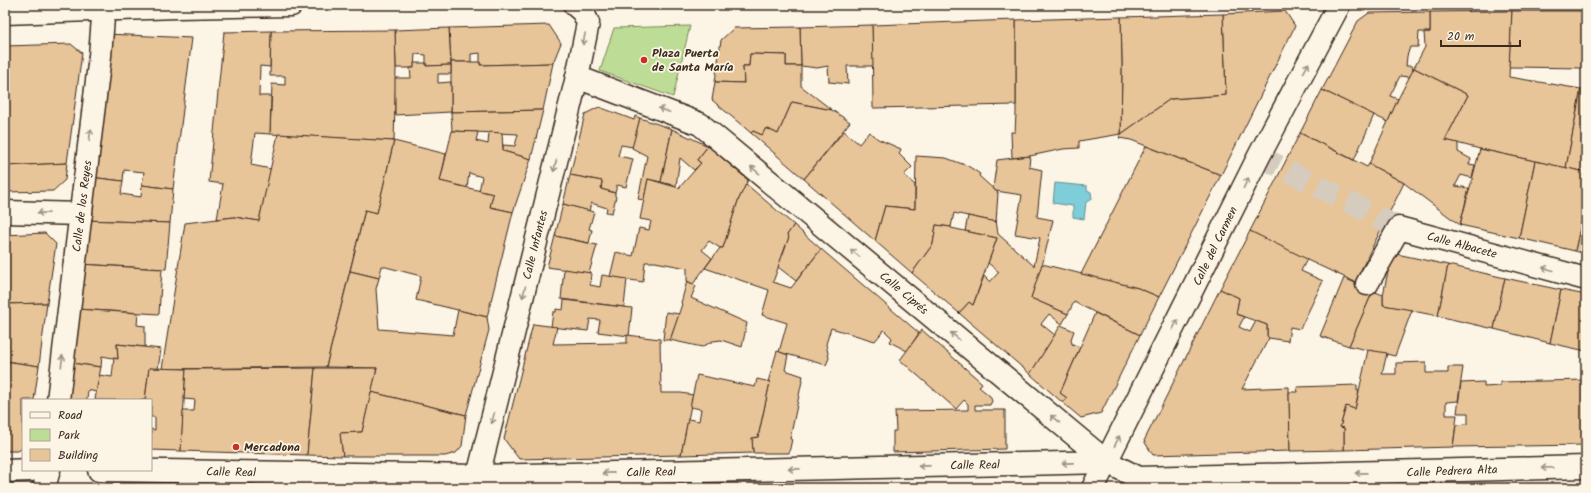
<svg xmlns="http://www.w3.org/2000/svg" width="1591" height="493" font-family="Kalam,sans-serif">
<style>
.green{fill:#bddd96;stroke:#7c845a}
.water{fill:#7eceda;stroke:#638c8f}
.building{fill:#e8c499;stroke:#3b2a1e}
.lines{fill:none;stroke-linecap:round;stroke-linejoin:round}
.minor-tunnel{stroke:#d5ccbd;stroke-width:22;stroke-dasharray:22 11;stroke-linecap:butt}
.minor-casing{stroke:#3b2a1e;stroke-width:25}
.highway-casing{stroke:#3b2a1e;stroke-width:25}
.minor{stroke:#fcf5e5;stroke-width:22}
.highway{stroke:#fcf5e5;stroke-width:22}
.oneway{stroke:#9c9082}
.poi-dot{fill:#c8321e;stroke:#fcf5e5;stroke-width:1.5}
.labels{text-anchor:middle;stroke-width:3.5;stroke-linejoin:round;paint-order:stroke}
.poi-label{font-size:12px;font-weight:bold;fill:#3b2a1e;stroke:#fcf5e5;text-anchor:start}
.street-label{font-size:12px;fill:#3b2a1e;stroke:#fcf5e5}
</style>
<rect width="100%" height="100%" fill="#fcf5e5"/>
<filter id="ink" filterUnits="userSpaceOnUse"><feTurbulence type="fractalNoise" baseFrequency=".025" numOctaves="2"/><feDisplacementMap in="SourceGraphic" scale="8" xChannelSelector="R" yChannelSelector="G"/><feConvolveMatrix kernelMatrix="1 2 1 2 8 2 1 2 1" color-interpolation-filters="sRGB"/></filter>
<g filter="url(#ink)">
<polygon class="green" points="690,26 673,97 600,71 614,28"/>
<polygon class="water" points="1055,183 1087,186 1087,190 1091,192 1092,199 1086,202 1084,219 1073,217 1073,206 1053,203"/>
<g class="building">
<polygon points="1285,11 1295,26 1221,175 1131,140 1119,138 1121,134 1170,99 1226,95 1223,14"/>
<polygon points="1512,11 1509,77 1581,89 1566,168 1480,149 1445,140 1468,95 1414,68 1425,47 1424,32 1430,32 1430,12"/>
<polygon points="1512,11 1586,11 1586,68 1509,67"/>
<polygon points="1430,12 1430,32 1419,32 1418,47 1410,47 1407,56 1406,66 1412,66 1413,72 1409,77 1400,76 1390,96 1398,99 1388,122 1322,90 1358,21 1369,13"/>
<polygon points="1223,14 1226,95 1170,99 1121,134 1122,64 1121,17"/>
<polygon points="1121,17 1122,64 1121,134 1079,141 1079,148 1063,149 1030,156 1012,158 1011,132 1015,132 1016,113 1016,20"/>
<polygon points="1016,20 1016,105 873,108 872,25"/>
<polygon points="549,25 561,43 553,63 480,65 480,53 471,54 471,62 451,62 449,28"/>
<polygon points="872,25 873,66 847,66 848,84 829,82 828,66 817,68 801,66 800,27"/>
<polygon points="800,27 801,66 786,66 786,55 750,54 749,66 743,66 744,83 715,82 721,40 734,28"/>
<polygon points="449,28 451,65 426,66 426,55 415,54 414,68 396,68 395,30"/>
<polygon points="395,30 396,68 394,141 270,134 272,84 285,85 285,76 270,76 271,31"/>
<polygon points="271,31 270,67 260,66 259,96 271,96 270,134 255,133 251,165 271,169 259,221 234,217 217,219 223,184 209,182 224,32"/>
<polygon points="107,34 192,38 173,189 142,185 144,172 124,170 123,181 90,177"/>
<polygon points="71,44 82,53 67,163 5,166 5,46"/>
<polygon points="750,54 786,55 786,66 801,66 801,86 832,110 792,102 778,134 766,128 762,135 753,131 751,133 712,100 715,82 744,83 743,66 749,66"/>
<polygon points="451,62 480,62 480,65 553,63 543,110 451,112"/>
<polygon points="414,63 426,63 426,66 451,65 451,74 438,74 438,83 451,82 451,112 395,115 395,78 411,78 410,68 414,68"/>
<polygon points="1414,68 1468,95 1445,140 1458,143 1458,152 1471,159 1469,164 1475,165 1472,178 1461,175 1455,186 1469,188 1460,225 1404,183 1369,164 1398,99"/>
<polygon points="1586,83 1586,172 1566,168 1581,89 1584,90"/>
<polygon points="1322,90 1374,115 1354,160 1300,133"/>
<polygon points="792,102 832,110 850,122 804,179 751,133 753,131 762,135 766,128 778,134"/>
<polygon points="599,107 634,120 635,116 640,118 633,147 621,145 618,156 633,159 626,187 617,185 615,193 601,189 602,181 570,175 585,114"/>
<polygon points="543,110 531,159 503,151 503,145 515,146 518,134 452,131 451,112"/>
<polygon points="640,118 672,129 661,182 648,179 644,200 638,199 647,156 632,148"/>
<polygon points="672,129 708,146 697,160 701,163 694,170 680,158 676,186 661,182"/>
<polygon points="452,131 478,132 476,141 488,144 489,132 502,133 503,151 531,159 513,212 490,207 493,194 479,191 482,177 469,173 467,188 440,181"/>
<polygon points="844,131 859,144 869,132 878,139 901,149 899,154 912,167 904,175 915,185 915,209 885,206 875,241 804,179"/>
<polygon points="1300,133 1367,167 1369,164 1404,183 1355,282 1281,248 1250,231"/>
<polygon points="278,134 394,141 377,213 365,210 326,367 162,369 185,223 234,217 259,221"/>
<polygon points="394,141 446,154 440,181 493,194 490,207 513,212 487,317 416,300 421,276 382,266 379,278 350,271 365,210 377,213"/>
<polygon points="708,146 748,180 738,201 723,248 720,248 709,241 702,250 712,258 693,284 687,281 687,268 655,262 645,262 643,282 610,277 616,252 633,256 639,228 649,230 651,221 640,219 648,179 679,188 701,163 697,160"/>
<polygon points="1146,146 1221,175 1159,297 1138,288 1081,274"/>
<polygon points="1480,149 1535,161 1519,238 1460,225"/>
<polygon points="916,156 946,158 968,166 980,174 979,176 998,193 996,222 954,213 951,227 936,225 933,244 912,273 875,241 885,206 915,209"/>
<polygon points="1030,156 1029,167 1042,170 1037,217 1053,220 1042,266 1031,298 1068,314 1062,324 1049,314 1041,324 1055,335 1030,374 959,313 969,302 973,305 984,276 990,282 999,272 988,263 997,238 965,231 968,216 996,222 996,220 998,234 1034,266 1040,238 1015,234 1022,195 996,191 993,188 997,160"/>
<polygon points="1535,161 1586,172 1586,201 1575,251 1519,238"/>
<polygon points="67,163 65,180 53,191 5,192 5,166"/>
<polygon points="570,175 602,181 601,189 615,193 615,196 616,197 612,213 606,212 607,208 591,203 589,211 563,204"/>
<polygon points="90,177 123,181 121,194 141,197 142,185 173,189 170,223 84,220"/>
<polygon points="746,184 794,225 787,235 789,237 773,282 791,288 821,249 919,333 907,351 890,342 892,338 884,330 875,341 831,328 826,344 829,358 826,365 779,352 787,323 762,315 769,290 705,268 720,248 723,248 738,201"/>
<polygon points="1586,201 1586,254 1575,251"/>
<polygon points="563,204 594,212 589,229 592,230 589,243 555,236"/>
<polygon points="84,220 170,223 166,269 80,264"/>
<polygon points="794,225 821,249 796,281 778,267 789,237 787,235"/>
<polygon points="936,225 951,227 951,228 997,238 973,305 969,302 959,313 912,273 933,244"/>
<polygon points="1250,231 1307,259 1301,271 1323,281 1300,329 1290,327 1288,341 1269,338 1267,336 1267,325 1236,314 1239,298 1220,289"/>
<polygon points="45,233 56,244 47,303 5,304 5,235"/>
<polygon points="555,236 597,245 589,273 547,267"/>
<polygon points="1392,253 1448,265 1438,316 1383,305 1383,295"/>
<polygon points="80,264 162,269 159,314 76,309"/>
<polygon points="1042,264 1138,288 1159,297 1140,335 1074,302 1068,314 1031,298"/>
<polygon points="1448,265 1505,278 1494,329 1438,316"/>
<polygon points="564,269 591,273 590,285 600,287 602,275 627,279 624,307 561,299"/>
<polygon points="350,271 379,278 376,289 379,329 453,335 458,310 487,317 489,330 466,415 371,392 377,368 326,367"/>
<polygon points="1344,278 1373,291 1349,346 1320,336"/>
<polygon points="1505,278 1561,290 1550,343 1494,329"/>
<polygon points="687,281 696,286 691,298 747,323 742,347 721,340 713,341 702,347 670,340 682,304 681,303"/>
<polygon points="1220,289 1239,298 1236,314 1244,317 1239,327 1250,332 1256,321 1267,325 1267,336 1269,338 1242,389 1289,387 1290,451 1153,455 1144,441"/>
<polygon points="1561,290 1586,295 1586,351 1550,343"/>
<polygon points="1373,291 1383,295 1383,305 1412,310 1395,356 1349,346"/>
<polygon points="564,300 632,308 629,336 598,332 600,320 590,319 588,331 551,327 553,312 556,312 556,309 563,310"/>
<polygon points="47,303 39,366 5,361 5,304"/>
<polygon points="76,309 138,313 137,325 145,326 145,347 117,344 118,359 102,356 101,367 71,363"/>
<polygon points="666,312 679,314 670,340 663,340"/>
<polygon points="1095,313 1140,335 1101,413 1081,418 1063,403 1067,398 1060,393"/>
<polygon points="533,324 557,327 553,344 627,343 627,335 660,339 661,393 681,393 693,395 681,455 519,459 504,439"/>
<polygon points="1061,325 1074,331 1071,339 1072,344 1080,347 1060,393 1067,398 1063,403 1030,374"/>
<polygon points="922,330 982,383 979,387 990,396 992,401 990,405 975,405 975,410 1005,410 1005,449 893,452 893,431 896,431 895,411 968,410 968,404 964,400 956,409 900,360"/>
<polygon points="117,344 161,349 158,369 149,368 145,400 95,400 99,375 112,377 114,358 118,359"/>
<polygon points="1368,350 1387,353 1382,374 1396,374 1396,363 1426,362 1426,373 1448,373 1448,367 1463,367 1458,401 1446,402 1446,415 1457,415 1453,447 1344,450 1344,428 1340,427 1346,406 1355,409"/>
<polygon points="777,351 788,355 785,370 803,376 790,439 792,439 789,453 753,453 752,438 758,437 770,382 768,382"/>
<polygon points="5,361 39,366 34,400 23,400 23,448 18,451 5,451"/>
<polygon points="71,363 101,367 96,392 88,390 87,400 66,400"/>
<polygon points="149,368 186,369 181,451 151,450 151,429 155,430 155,417 151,417 151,400 145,400"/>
<polygon points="315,368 307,455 181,451 183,411 194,411 195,400 184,399 186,369"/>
<polygon points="315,368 377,368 362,432 340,433 343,456 307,455"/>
<polygon points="697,375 755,387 757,379 770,382 758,437 752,438 753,453 681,455 688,419 699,421 701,409 690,407"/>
<polygon points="1586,380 1586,445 1453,447 1456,425 1468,424 1468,413 1457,413 1461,383 1484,382 1484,387 1500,386 1500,382"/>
<polygon points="1357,385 1357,391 1359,391 1355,409 1346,406 1340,427 1344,428 1344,450 1290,451 1289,392 1298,392 1297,387"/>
<polygon points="371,392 466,415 462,446 456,453 445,456 343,456 340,433 362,432"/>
</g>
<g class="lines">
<polyline class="minor-tunnel" points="1259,156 1399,228"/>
<g class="minor-casing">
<g id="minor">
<polyline points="577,77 700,124 1107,462 1139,478 1586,467"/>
<polyline points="5,212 81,214"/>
<polyline points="1367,284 1399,228 1586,279"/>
<polyline points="58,400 100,56 104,5"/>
<polyline points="99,470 478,476 1107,462"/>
<polyline points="5,471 31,470"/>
<polyline points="44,488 49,470"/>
<polyline points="475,488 577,77 588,23 583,12 575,5"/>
<polyline points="1093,488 1259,156 1339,5"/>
</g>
</g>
<g class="highway-casing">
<polyline id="highway" points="5,13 177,7 291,5"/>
</g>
<use href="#minor" class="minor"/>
<use href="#highway" class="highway"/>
</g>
<defs><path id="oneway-shaft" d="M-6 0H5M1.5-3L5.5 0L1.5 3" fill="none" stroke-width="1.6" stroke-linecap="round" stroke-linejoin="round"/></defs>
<g class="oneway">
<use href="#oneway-shaft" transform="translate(584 39) rotate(101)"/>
<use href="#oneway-shaft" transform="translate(1306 68) rotate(-62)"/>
<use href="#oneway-shaft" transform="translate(664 110) rotate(-159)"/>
<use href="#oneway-shaft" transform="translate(90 135) rotate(-83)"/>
<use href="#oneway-shaft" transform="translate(555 166) rotate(104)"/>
<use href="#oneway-shaft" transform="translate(755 170) rotate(-140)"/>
<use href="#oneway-shaft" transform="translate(1246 183) rotate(-64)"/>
<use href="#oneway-shaft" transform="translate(43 213) rotate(-179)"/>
<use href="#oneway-shaft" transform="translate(855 253) rotate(-140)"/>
<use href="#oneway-shaft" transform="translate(1548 269) rotate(-165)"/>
<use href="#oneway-shaft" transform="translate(524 292) rotate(104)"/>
<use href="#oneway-shaft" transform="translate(1175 325) rotate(-64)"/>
<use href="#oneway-shaft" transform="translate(955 336) rotate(-140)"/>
<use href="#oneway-shaft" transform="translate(62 361) rotate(-83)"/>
<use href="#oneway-shaft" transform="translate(493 418) rotate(104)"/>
<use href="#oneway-shaft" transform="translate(1055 419) rotate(-140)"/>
<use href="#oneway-shaft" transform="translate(1117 441) rotate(-64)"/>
<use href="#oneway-shaft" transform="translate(1068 463) rotate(179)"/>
<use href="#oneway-shaft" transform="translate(924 466) rotate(179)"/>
<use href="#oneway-shaft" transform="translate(1547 468) rotate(178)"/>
<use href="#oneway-shaft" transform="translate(794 469) rotate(179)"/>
<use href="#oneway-shaft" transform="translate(608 473) rotate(179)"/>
<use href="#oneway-shaft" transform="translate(1361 473) rotate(179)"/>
</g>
</g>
<g class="poi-dot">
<circle cx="644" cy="60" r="4"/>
<circle cx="236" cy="447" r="4"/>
</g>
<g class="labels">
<g class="poi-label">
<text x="652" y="57">Plaza Puerta<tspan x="652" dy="14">de Santa María</tspan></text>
<text x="244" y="451">Mercadona</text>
</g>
<g class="street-label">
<text transform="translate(82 206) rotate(-83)" y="4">Calle de los Reyes</text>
<text transform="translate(535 245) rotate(-76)" y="4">Calle Infantes</text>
<text transform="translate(1462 245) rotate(15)" y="4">Calle Albacete</text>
<text transform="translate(1215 246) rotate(-64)" y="4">Calle del Carmen</text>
<text transform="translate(904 293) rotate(40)" y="4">Calle Ciprés</text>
<text transform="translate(975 465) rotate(-1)" y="4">Calle Real</text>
<text transform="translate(1452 471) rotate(-2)" y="4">Calle Pedrera Alta</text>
<text transform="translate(231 472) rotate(1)" y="4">Calle Real</text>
<text transform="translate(651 472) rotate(-1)" y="4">Calle Real</text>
</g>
</g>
<rect width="1591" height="493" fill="none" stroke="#fcf5e5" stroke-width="20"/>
<rect x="10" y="10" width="1571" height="473" fill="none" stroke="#3b2a1e" stroke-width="1.5" filter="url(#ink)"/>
<rect x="22" y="399" width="130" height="72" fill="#fcf5e5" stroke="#afa495"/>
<rect x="30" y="412" width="20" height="6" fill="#fcf5e5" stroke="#afa495"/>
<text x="58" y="419" font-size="12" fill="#3b2a1e">Road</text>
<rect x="30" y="429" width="20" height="12" fill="#bddd96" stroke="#afa495"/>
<text x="58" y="439" font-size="12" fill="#3b2a1e">Park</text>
<rect x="30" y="449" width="20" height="12" fill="#e8c499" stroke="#afa495"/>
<text x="58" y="459" font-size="12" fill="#3b2a1e">Building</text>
<path d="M1441 40v6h79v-6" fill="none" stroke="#3b2a1e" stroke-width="2"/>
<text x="1447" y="40" font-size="12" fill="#3b2a1e" stroke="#fcf5e5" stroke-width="3" paint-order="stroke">20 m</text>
</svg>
